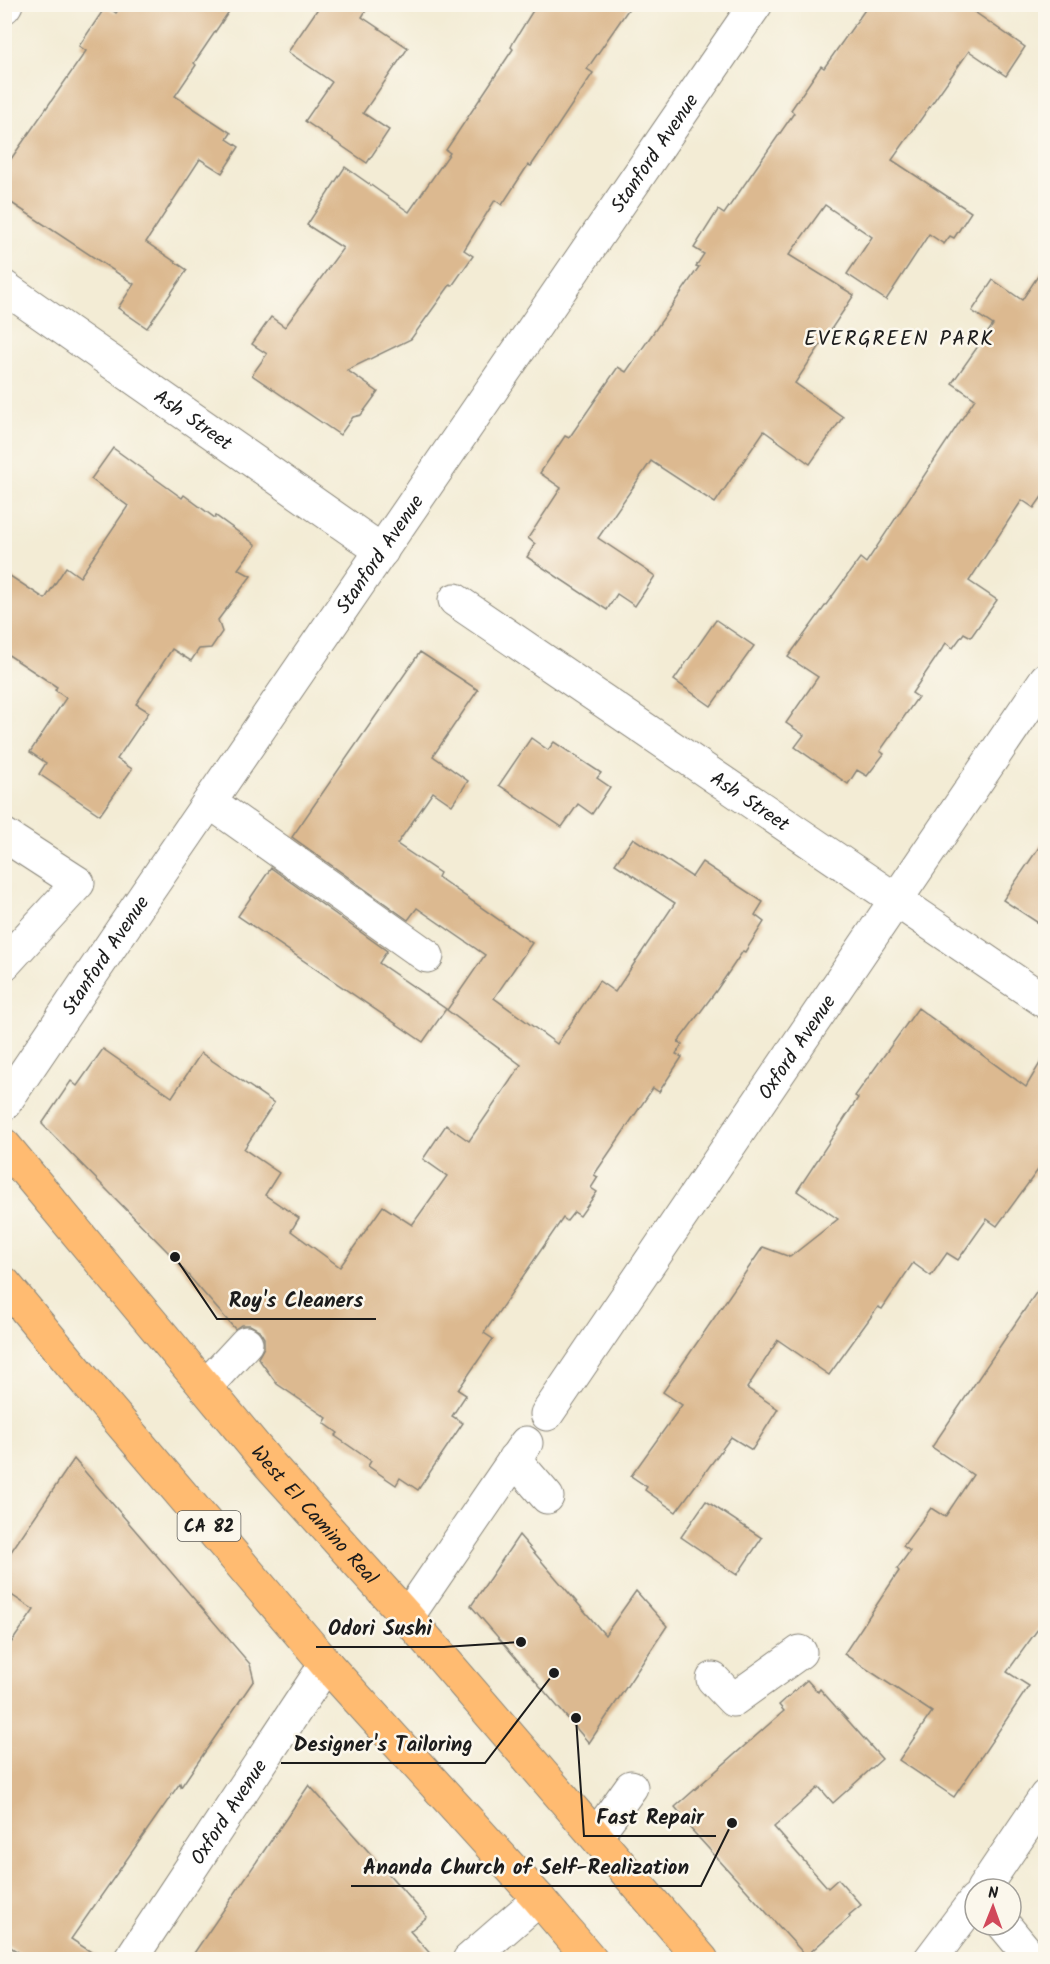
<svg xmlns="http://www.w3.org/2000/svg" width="1050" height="1964" font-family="Kalam,sans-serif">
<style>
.building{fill:#dcb990}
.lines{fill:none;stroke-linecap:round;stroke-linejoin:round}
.minor-casing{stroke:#888478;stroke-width:35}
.major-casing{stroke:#888478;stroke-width:35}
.minor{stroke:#fff;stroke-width:33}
.major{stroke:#ffbb71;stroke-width:33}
.labels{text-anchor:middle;stroke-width:5;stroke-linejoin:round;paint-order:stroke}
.shield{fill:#fbf7ec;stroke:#5f5e5a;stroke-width:1.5}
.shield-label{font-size:18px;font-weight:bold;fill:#1c1c1c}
.street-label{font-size:20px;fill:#1c1c1c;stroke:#fbf7ec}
.neighbourhood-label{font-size:21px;letter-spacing:1.5px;fill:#1c1c1c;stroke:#fbf7ec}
.leader{fill:none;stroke:#1c1c1c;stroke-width:2}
.callout-dot{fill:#1c1c1c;stroke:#fbf7ec;stroke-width:2}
.callout-label{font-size:21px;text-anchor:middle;font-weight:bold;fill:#1c1c1c;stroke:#fbf7ec;stroke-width:5;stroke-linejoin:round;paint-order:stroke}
</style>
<rect width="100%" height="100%" fill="#fbf7ec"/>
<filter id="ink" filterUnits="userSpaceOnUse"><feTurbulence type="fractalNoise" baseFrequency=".0167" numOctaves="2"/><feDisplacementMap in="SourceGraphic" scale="12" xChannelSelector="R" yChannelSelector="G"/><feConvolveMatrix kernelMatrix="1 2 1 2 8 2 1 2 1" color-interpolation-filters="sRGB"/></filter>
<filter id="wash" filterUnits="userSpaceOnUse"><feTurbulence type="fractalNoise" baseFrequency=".008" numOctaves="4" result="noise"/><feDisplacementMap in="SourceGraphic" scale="24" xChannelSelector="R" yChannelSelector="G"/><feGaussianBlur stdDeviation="1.35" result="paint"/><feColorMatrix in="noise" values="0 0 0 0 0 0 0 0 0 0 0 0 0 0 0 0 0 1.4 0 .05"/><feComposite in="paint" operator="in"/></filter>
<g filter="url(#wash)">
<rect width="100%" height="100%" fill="#f3ecd5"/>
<g id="blocks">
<g class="building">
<polygon points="123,4 234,4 194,63 196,65 175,96 231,133 227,139 239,147 222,173 200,159 146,242 187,270 147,328 118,308 134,284 4,198 4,169 86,51 79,46 106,6 116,13"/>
<polygon points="321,4 370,4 362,17 408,48 363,113 389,130 367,163 305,121 332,82 288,52"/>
<polygon points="537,4 632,4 587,69 593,73 531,166 528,165 502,205 495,200 464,250 473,256 452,286 450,285 411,339 347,370 378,392 361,415 353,417 340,435 252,375 267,354 252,344 271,317 285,327 343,248 307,225 345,167 409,212 450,153 446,150 513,49 511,47 514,41"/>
<polygon points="869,4 963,4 1025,47 1006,76 969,51 892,160 971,212 954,238 950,236 944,244 929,234 886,300 847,274 872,237 825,205 789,255 854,295 795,383 843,417 810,464 764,431 715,503 651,461 598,538 655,576 635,606 617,594 607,610 527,557 535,544 528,538 561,488 540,473 565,436 569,438 618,367 626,372 699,267 696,266 704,254 694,248 718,210 724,214 794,113 791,110 821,66 824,68"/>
<polygon points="1046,264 1046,491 1034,508 1022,500 969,581 997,600 971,637 964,633 953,648 946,643 912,693 918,697 880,751 884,754 867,776 857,770 848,784 795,747 804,735 786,723 818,677 788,657 860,558 866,563 975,399 952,383 993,325 972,311 993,280 1022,300"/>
<polygon points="113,448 182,498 184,495 215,518 216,516 256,545 238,569 251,576 218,620 222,632 211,648 199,649 191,661 172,649 136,704 149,712 117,759 132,769 100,815 39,774 46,763 30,752 66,698 55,690 57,687 4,652 4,572 45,599 66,567 80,577 128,506 91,479"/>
<polygon points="716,620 754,646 711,706 674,680"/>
<polygon points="420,652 478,690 433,756 468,781 452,805 433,792 397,844 440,873 438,877 532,943 494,998 557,1044 599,981 615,992 675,903 615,864 633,838 692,877 702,862 763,902 755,915 764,922 745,952 743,951 716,991 678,1042 682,1044 676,1054 682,1057 659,1092 653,1088 594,1175 598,1177 591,1188 597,1192 580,1216 574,1212 567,1221 563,1218 484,1333 493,1339 458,1390 466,1395 452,1416 463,1423 418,1490 400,1478 396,1485 368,1466 371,1461 335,1436 338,1433 324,1423 327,1418 277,1384 258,1358 264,1347 264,1338 259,1330 250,1325 241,1325 235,1329 168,1252 42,1124 71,1081 77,1086 103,1049 172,1097 201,1053 274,1103 244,1149 279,1173 265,1195 299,1218 291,1231 340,1267 383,1206 412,1225 447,1176 423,1159 446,1125 469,1141 521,1065 447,1010 485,955 417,908 408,920 292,837"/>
<polygon points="531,738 548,750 554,742 601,773 597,778 610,787 592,814 578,804 562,827 499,785"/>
<polygon points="1046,837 1046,928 1003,900"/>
<polygon points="271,868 387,951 379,963 446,1009 423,1042 238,916"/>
<polygon points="918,1008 1026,1087 1046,1053 1046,1159 997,1226 987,1219 958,1260 947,1253 931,1276 913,1263 882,1309 878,1307 829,1375 778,1340 747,1388 778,1409 752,1450 731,1437 676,1512 645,1490 647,1487 631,1476 682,1405 663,1392 763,1247 790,1257 838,1219 797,1191 858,1098 855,1096"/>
<polygon points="1046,1278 1046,1618 1007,1672 1029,1686 954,1797 899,1760 932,1712 844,1654 899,1571 897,1569 910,1551 903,1546 931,1508 945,1517 973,1475 932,1447"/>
<polygon points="74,1459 250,1664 254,1680 181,1787 180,1783 71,1939 102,1959 29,1959 4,1943 4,1653 34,1610 4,1590 4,1562"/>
<polygon points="706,1501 762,1538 737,1575 681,1537"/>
<polygon points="519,1535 605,1635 636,1591 667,1626 589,1743 471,1606"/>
<polygon points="807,1680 818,1692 820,1689 882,1759 833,1803 819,1787 774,1827 828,1888 838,1879 861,1905 849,1915 850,1917 806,1956 679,1816 681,1814 675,1807 784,1711 779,1705"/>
<polygon points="309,1785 427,1917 410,1931 435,1959 190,1959"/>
</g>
</g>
</g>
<g filter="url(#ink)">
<use href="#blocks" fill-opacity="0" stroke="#888478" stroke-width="1.5"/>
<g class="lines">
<g class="minor-casing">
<g id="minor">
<polyline points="4,7 6,4"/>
<path id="s1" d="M4,287l378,264"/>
<path id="s2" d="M455,600l591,402"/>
<polyline points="210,802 427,956"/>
<polyline points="4,835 78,883 4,964"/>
<path id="s3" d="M4,1104l138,-204 614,-896"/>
<polyline points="205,1387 246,1343"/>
<path id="s4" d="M547,1414l499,-735"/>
<polyline points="514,1459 547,1497"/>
<polyline points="407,1617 526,1443"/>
<polyline points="713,1679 733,1700 800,1652"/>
<polyline points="596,1836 631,1787"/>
<polyline points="983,1889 1046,1796"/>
<polyline points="1004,1925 1033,1960"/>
<path id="s5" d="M130,1960l196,-296"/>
<polyline points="469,1960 539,1899"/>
<polyline points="930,1960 975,1900"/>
</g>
</g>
<g class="major-casing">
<g id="major">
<path id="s6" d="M4,1145l266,320 137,152 295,343"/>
<polyline points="4,1283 92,1389 326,1664 539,1899 591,1960"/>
</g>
</g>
<use href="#minor" class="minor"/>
<use href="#major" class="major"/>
</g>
</g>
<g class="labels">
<rect class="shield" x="177.5" y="1511" width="63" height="30" rx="4.5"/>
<g class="shield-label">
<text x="209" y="1532">CA 82</text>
</g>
<g class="street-label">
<text dy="7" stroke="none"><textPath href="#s3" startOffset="1152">Stanford Avenue</textPath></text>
<text dy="7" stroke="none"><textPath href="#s1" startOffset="231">Ash Street</textPath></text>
<text dy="7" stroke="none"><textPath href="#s3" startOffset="666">Stanford Avenue</textPath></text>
<text dy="7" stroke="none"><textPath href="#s2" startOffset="357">Ash Street</textPath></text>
<text dy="7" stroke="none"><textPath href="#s3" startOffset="180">Stanford Avenue</textPath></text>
<text dy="7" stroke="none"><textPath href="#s4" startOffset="444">Oxford Avenue</textPath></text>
<text dy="7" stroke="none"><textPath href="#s6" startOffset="483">West El Camino Real</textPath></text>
<text dy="7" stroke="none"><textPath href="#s5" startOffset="178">Oxford Avenue</textPath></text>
</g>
<g class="neighbourhood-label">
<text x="899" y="345">EVERGREEN PARK</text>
</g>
</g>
<path class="leader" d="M175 1257L217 1319H376M521 1642L444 1647H316M554 1673L485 1763H281M576 1718L584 1836H716M732 1823L701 1886H351"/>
<g class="callout-dot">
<circle cx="175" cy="1257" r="6"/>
<circle cx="521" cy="1642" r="6"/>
<circle cx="554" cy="1673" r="6"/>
<circle cx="576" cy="1718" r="6"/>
<circle cx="732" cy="1823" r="6"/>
</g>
<g class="callout-label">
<text x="296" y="1307">Roy's Cleaners</text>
<text x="380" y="1635">Odori Sushi</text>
<text x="383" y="1751">Designer's Tailoring</text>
<text x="650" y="1824">Fast Repair</text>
<text x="526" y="1874">Ananda Church of Self-Realization</text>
</g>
<rect width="1050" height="1964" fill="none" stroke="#fbf7ec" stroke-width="24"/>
<g transform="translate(993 1907) rotate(1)"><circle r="28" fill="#fbf7ec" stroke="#a29f99" stroke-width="1.5"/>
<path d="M0-4.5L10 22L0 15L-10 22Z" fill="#d1495b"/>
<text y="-9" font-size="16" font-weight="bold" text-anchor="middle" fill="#1c1c1c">N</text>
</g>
</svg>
